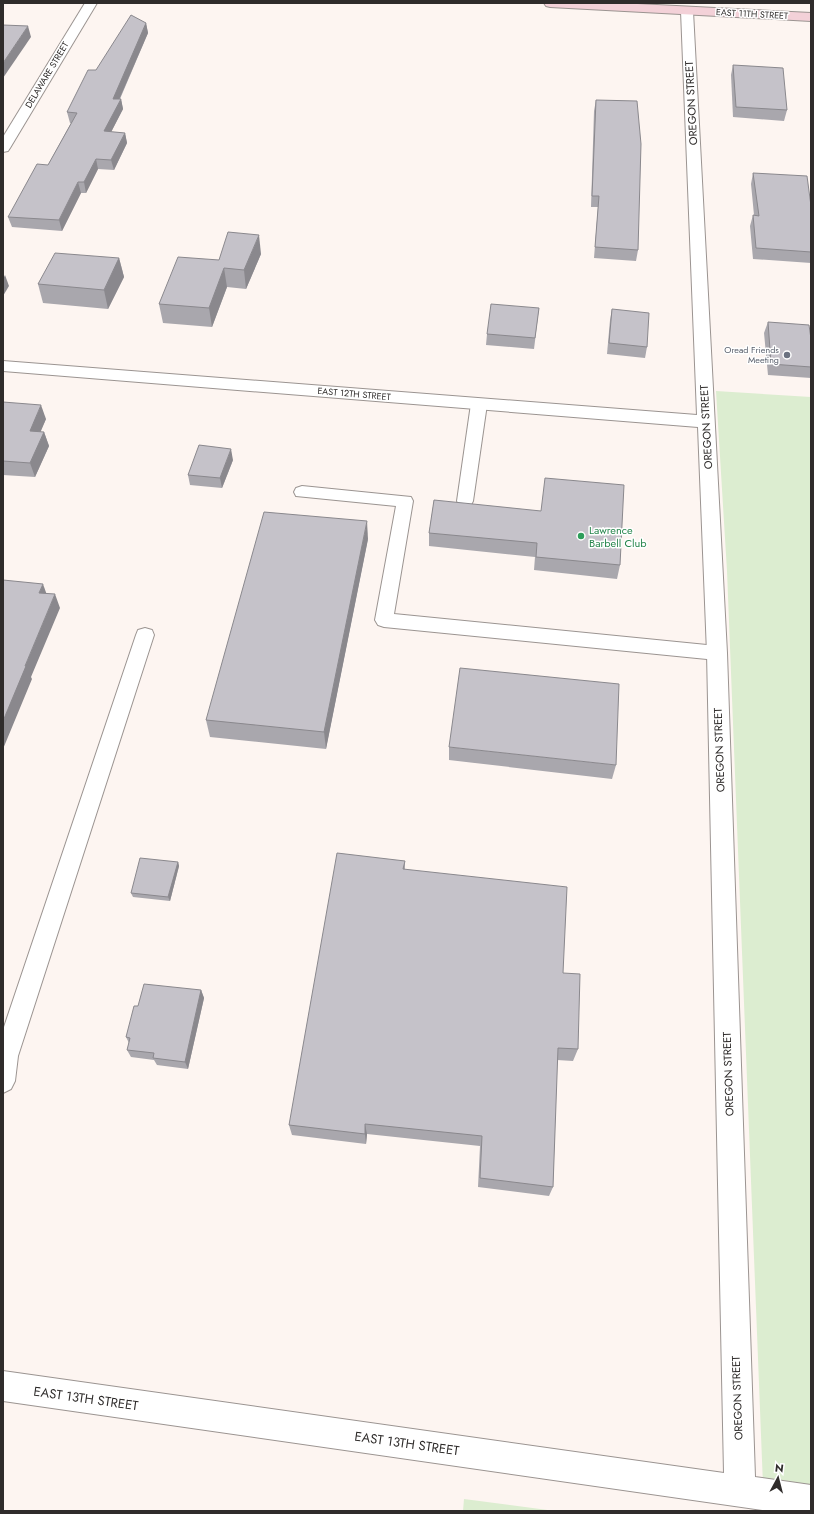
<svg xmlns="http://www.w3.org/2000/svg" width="814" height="1514" font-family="Jost,sans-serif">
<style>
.green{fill:#dcedd0}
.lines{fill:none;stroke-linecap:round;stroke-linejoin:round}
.service-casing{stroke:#9b9491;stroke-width:2}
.minor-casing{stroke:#9b9491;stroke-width:2}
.secondary-casing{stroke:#9b9491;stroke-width:2}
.service{fill:#fff;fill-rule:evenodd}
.minor{fill:#fff;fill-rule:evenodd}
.secondary{fill:#f3d1d8;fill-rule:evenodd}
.wall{fill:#a9a7ad}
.shaded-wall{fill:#8a888d}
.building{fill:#c5c2c9;stroke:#8a888d}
.worship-dot{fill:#6b7280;stroke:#fff;stroke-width:1.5}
.leisure-dot{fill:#2e9e5b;stroke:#fff;stroke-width:1.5}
.labels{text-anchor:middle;stroke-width:3;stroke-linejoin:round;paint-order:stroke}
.far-street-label{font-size:9px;fill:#2f2c2b;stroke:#fff}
.far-worship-label{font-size:9px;fill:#5b616d;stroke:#fff;text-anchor:end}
.street-label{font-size:11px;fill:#2f2c2b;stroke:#fff}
.leisure-label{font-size:11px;fill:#27864d;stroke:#fff;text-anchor:start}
.near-street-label{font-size:13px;fill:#2f2c2b;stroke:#fff}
</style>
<rect width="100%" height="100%" fill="#fdf5f1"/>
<g class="green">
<polygon points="716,391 811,397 811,1511 764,1511 727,571"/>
<polygon points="464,1499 555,1511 463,1511"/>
</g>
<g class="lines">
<g class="service-casing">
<g id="service">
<polygon points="479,399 485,400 487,404 473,501 471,505 465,507 459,505 457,501 471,404 473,400"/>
<polygon points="302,486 411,497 413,501 394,614 717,646 724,648 726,653 724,658 717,660 384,627 378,625 375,620 396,506 296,496 294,492 296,488"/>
<polygon points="145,628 152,630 154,635 18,1056 15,1081 11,1089 3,1093 3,1030 136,635 138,630"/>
</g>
</g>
<g class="minor-casing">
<g id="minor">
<polygon points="85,3 97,3 10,148 8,151 3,152 3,137"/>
<polygon points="687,7 691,8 693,11 727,653 755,1477 811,1485 811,1511 770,1511 3,1401 3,1371 724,1473 707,653 698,427 3,371 3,361 697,415 681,11 683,8"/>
</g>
</g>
<g class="secondary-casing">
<polygon id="secondary" points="544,3 618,3 811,13 811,21 550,7 546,6"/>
</g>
<use href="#service" class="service"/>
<use href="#minor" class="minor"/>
<use href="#secondary" class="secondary"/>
</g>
<g class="wall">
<polygon points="146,23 148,33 120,99 121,99 123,109 111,132 125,133 127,143 114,170 98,169 86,193 81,193 62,231 12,227 8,217 48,165 71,123 70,123 67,112 96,70"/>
<polygon points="733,65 787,110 784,121 733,117 731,75"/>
<polygon points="596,100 638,250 636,261 594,258 598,207 591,207 594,111"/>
<polygon points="753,173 811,206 811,263 753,259 750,226 753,215 754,215 751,184"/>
<polygon points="261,254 246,289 227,287 212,327 163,323 159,304 219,260"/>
<polygon points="119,258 124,277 108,309 43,303 38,284"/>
<polygon points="539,308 534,349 486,345 487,334"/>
<polygon points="612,309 647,347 645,358 607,354 610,320"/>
<polygon points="768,322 811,339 811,378 768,375 764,333"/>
<polygon points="3,402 46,419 40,432 44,432 49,446 35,477 3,475"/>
<polygon points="233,460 222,488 190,485 188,475"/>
<polygon points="434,500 620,565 617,579 534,570 535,557 429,546 429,533"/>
<polygon points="368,539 326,749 210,737 206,720"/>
<polygon points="449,747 616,765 612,779 449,760"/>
<polygon points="405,861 405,870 563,973 578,1049 573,1061 557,1060 553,1187 549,1196 478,1187 480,1146 367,1134 366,1144 292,1135 289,1125"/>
<polygon points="178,862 179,866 170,901 133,897 131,893"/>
<polygon points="201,990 204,998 188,1069 157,1065 154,1060 131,1057 127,1050 129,1043 126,1037 138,1006"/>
</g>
<g class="shaded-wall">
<polygon points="146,23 148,33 115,109 113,99"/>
<polygon points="28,26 31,37 3,78 3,63"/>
<polygon points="121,99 123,109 106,142 104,131"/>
<polygon points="125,133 127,143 114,170 111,160"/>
<polygon points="96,159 98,169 86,193 84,182"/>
<polygon points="78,182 81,193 62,231 59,220"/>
<polygon points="259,235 261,254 246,289 244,270"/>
<polygon points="119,258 124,277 108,309 104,290"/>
<polygon points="224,268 227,287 212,327 209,308"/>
<polygon points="5,275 9,286 3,296 3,279"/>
<polygon points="41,405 46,419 35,445 30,431"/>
<polygon points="44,432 49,446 35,477 30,463"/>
<polygon points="231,449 233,460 222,488 220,478"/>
<polygon points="367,521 368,539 326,749 324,732"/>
<polygon points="43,584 48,598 39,593"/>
<polygon points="55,594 60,608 31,677 32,679 3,749 3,721 25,666"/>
<polygon points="178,862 179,866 170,901 168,897"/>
<polygon points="201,990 204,998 188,1069 185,1062"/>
<polygon points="365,1124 367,1134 366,1144 365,1134"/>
</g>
<g class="building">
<polygon points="131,15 146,23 113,99 121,99 104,131 125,133 111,160 96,159 84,182 78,182 59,220 8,217 37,164 48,165 77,113 67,112 88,70 96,70"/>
<polygon points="3,25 28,26 3,63"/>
<polygon points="733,65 783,68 787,110 736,107"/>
<polygon points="596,100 637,101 641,144 638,250 595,247 599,196 592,196"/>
<polygon points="753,173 807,176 811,206 811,252 756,248 753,215 759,216"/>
<polygon points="228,232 259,235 244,270 224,268 209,308 159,304 178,257 219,260"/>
<polygon points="55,253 119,258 104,290 38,284"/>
<polygon points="491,304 539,308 535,338 487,334"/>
<polygon points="612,309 649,313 647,347 609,343"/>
<polygon points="768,322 809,325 811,339 811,367 771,364"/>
<polygon points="3,402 41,405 30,431 44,432 30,463 3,461"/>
<polygon points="199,445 231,449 220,478 188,475"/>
<polygon points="545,478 624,485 620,565 536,557 537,543 429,533 434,500 541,511"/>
<polygon points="264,512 367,521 324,732 206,720"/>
<polygon points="3,580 43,584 39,593 55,594 25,666 26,666 3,721"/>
<polygon points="460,668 619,684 616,765 449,747"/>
<polygon points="337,853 405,861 403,869 567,887 563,973 580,974 578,1049 558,1048 553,1187 480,1178 482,1136 365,1124 365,1134 289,1125"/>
<polygon points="140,858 178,862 168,897 131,893"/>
<polygon points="144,984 201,990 185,1062 153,1058 154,1053 127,1050 130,1038 126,1037 134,1006 138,1006"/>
</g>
<circle class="worship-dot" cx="787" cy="355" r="4"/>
<circle class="leisure-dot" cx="581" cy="536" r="4"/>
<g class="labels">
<g class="far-street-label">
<text transform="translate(752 14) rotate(3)" y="3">EAST 11TH STREET</text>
<text transform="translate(47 75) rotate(-59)" y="3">DELAWARE STREET</text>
<text transform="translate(354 394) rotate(5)" y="3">EAST 12TH STREET</text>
</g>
<g class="far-worship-label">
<text x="779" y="353">Oread Friends<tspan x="779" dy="10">Meeting</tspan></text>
</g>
<g class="street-label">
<text transform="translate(691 103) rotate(-93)" y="4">OREGON STREET</text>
<text transform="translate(706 427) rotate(-93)" y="4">OREGON STREET</text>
<text transform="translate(719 750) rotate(-92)" y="4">OREGON STREET</text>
<text transform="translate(728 1074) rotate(-92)" y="4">OREGON STREET</text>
<text transform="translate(737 1398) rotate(-92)" y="4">OREGON STREET</text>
</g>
<g class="leisure-label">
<text x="589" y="534">Lawrence<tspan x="589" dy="13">Barbell Club</tspan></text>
</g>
<g class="near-street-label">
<text transform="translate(86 1398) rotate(8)" y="5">EAST 13TH STREET</text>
<text transform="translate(407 1443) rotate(8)" y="5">EAST 13TH STREET</text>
</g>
</g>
<rect width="814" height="1514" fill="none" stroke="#2f2c2b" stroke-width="8"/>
<g transform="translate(778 1478) rotate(7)" stroke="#ffffff" stroke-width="3" paint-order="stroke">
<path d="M0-3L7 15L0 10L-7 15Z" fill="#2f2c2b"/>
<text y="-6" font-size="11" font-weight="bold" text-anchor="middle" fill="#2f2c2b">N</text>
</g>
</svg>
